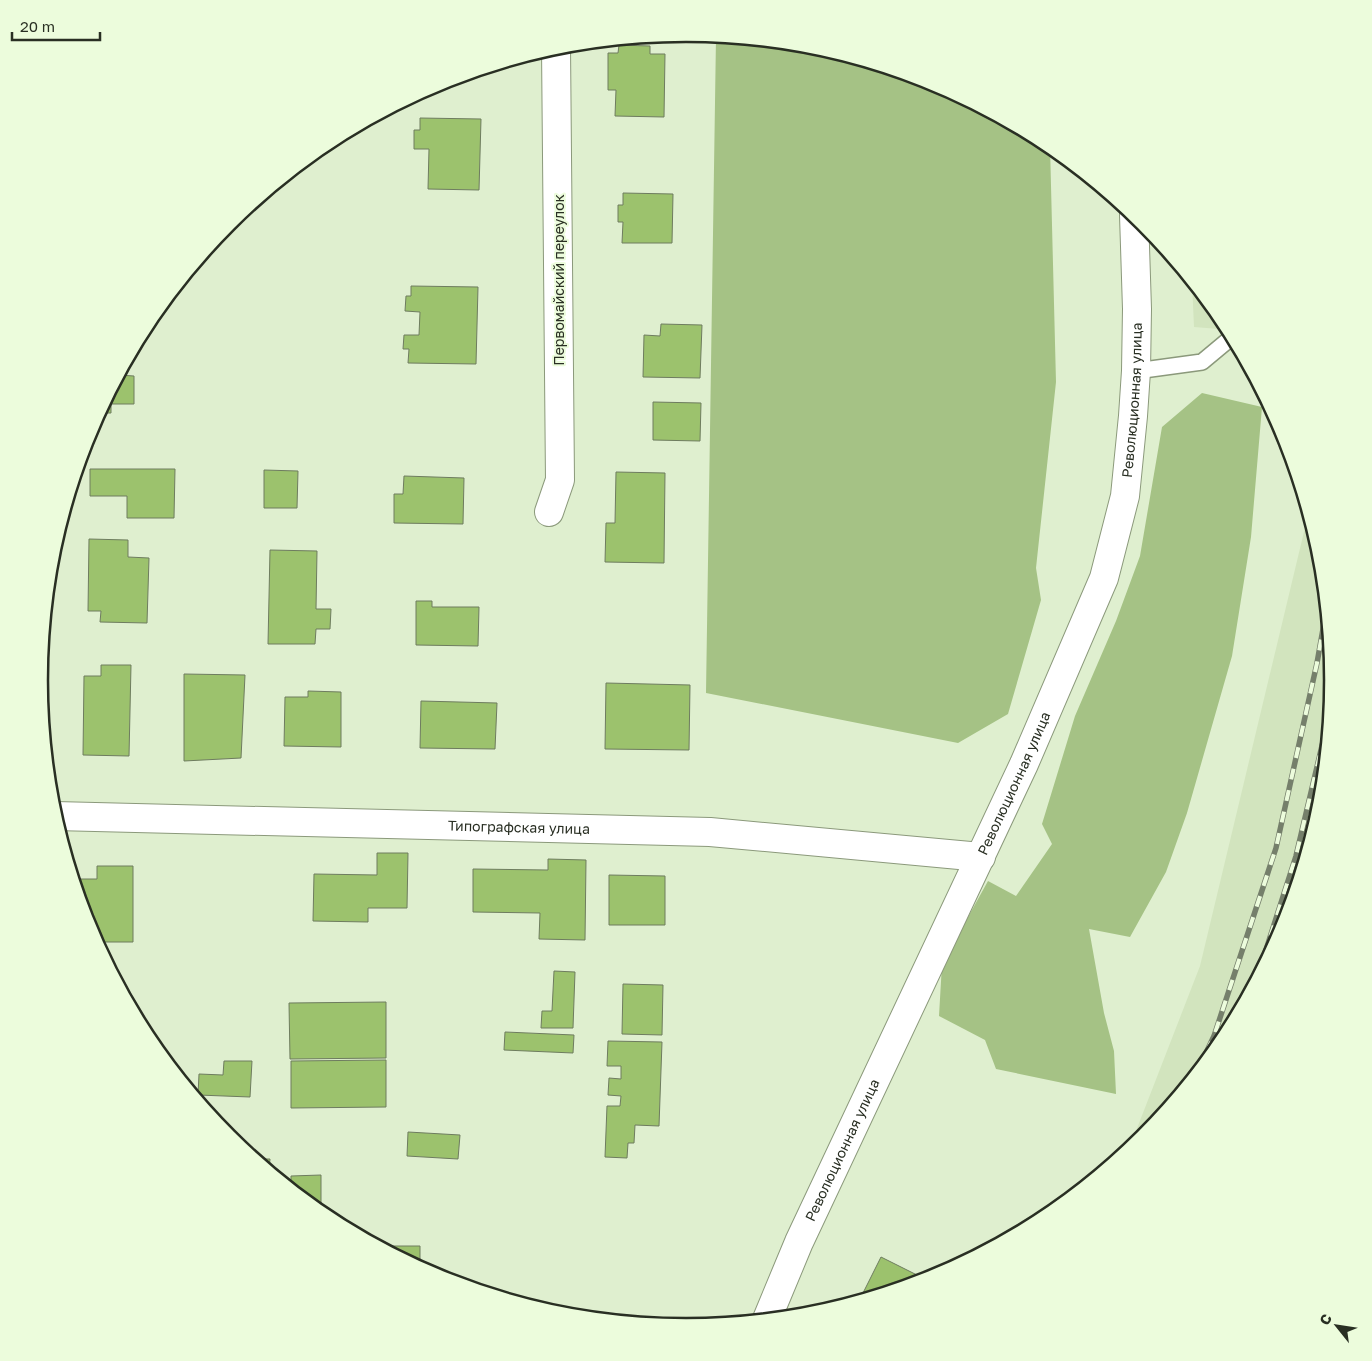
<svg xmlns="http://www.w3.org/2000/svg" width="1372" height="1361" font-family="'Golos Text',sans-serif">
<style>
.built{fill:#d2e4be}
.green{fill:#a5c285}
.building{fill:#9cc26d;stroke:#6e7c5f}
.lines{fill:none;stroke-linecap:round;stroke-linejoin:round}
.service-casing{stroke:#8b997b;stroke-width:18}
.minor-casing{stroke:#8b997b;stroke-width:30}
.secondary-casing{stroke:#8b997b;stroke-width:30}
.service{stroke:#fff;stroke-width:15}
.minor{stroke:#fff;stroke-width:28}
.secondary{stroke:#fff;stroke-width:28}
.rail-casing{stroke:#757f6b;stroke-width:5.5}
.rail{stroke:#ecfcdc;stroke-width:4;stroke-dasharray:11;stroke-linecap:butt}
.labels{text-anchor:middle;stroke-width:4;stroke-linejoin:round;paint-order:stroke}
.street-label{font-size:14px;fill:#292f23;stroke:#ecfcdc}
.rim{fill:none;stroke:#292f23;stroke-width:2.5}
</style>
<rect width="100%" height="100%" fill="#dfefcf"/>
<g class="built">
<polygon points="1192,282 1219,315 1219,329 1194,327"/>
<polygon points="1308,515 1320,555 1333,681 1320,807 1283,928 1224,1040 1143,1138 1129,1149 1200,966"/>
</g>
<g class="green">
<polygon points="716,37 812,46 934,83 1046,143 1050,146 1056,382 1036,568 1041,600 1008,714 958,743 706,693"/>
<polygon points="1202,393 1262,407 1251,537 1232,656 1187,813 1166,872 1130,937 1089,929 1104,1013 1114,1051 1116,1094 996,1069 985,1040 939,1016 942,964 988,881 1016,896 1052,844 1042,824 1075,716 1116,621 1140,556 1162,427"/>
</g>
<g class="building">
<polygon points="619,45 650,46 650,54 665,54 664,117 615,116 616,90 608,90 608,53 618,53"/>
<polygon points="420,118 481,119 479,190 428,189 429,149 414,149 414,130 420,130"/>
<polygon points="623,193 673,194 672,243 622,243 623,222 618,222 618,205 623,205"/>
<polygon points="411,286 478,287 476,364 408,363 409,349 403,349 404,335 419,335 420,312 405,311 406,296 411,296"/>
<polygon points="661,324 702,325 700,378 643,377 644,335 660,336"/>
<polygon points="119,375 134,376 134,404 111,404 111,413 99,413"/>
<polygon points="653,402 701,403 700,441 653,440"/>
<polygon points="90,469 175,469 174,518 127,518 127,496 90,496"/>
<polygon points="264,470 298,471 297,508 264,508"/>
<polygon points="616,472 665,473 664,563 605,562 606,523 615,523"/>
<polygon points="404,476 464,478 463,524 394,523 394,494 403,494"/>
<polygon points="89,539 128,540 128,557 149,558 147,623 100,622 101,611 88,611"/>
<polygon points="270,550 317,551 316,609 331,609 330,629 316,629 315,644 268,644"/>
<polygon points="416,601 432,601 432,607 479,607 478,646 416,645"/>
<polygon points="101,665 131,665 129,756 83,755 84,676 101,676"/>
<polygon points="184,674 245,675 241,758 184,761"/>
<polygon points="606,683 690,685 689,750 605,749"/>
<polygon points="308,691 341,692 341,747 284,746 285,697 308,697"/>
<polygon points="421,701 497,703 495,749 420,748"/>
<polygon points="377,853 408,853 407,908 368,908 368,922 313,921 314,874 377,875"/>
<polygon points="548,859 586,860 585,940 539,939 540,913 473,912 473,869 548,870"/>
<polygon points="97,866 133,866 133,942 96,942 88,928 80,901 80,879 97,879"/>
<polygon points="609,875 665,876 665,925 609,925"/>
<polygon points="554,971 575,972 573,1028 541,1028 542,1011 552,1011"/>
<polygon points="623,984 663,985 662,1035 622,1034"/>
<polygon points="386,1002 386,1058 290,1059 289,1003"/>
<polygon points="505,1032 574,1035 573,1053 504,1050"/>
<polygon points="608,1041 662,1042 659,1126 635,1125 634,1143 628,1143 627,1158 605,1157 607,1106 620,1106 621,1096 608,1095 609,1078 621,1079 621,1066 607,1066"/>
<polygon points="386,1060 386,1107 291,1108 291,1061"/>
<polygon points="224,1061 252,1061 250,1097 198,1095 199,1074 223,1075"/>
<polygon points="408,1132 460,1135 458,1159 407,1156"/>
<polygon points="254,1159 270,1159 269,1171"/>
<polygon points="321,1175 321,1213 303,1199 303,1192 295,1192 291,1189 291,1176"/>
<polygon points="379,1246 420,1246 420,1268"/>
<polygon points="881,1257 921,1277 919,1283 859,1301"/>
</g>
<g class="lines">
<g class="service-casing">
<polyline id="service" points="1136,371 1202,362 1232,337"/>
</g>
<g class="minor-casing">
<g id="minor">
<polyline points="549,512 560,480 556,47"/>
<path id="s1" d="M55,816l655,16 271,25"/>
</g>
</g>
<g class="secondary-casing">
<g id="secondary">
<path id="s2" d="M767,1319l32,-77 225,-478 80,-186 21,-82 8,-80 3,-45 1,-62 -3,-94"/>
</g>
</g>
<use href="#service" class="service"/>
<use href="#minor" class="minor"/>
<use href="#secondary" class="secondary"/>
<g class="rail-casing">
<g id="rail">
<polyline points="1257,978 1296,856 1329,716"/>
<polyline points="1197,1072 1214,1036 1276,848 1317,663 1326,612"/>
</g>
</g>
<use href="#rail" class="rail"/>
</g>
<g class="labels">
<g class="street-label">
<text transform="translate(559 280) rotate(-90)" y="5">Первомайский переулок</text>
<text dy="5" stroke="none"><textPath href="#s2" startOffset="995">Революционная улица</textPath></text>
<text dy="5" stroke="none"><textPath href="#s2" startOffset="590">Революционная улица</textPath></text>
<text dy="5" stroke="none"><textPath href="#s1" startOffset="464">Типографская улица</textPath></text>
<text dy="5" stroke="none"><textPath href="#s2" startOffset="185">Революционная улица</textPath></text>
</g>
</g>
<path d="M0 0H1372V1361H0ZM48 680a638 638 0 1 1 1276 0a638 638 0 1 1-1276 0Z" fill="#ecfcdc" fill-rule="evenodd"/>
<path class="rim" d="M48 680a638 638 0 1 1 1276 0a638 638 0 1 1-1276 0Z"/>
<g transform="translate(1337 1326) rotate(300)" stroke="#ecfcdc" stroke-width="4" paint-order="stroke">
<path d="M0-4L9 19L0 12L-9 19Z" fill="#292f23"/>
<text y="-8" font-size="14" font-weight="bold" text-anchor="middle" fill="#292f23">С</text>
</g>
<path d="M12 32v8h88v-8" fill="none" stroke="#292f23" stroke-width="2.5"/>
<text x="20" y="32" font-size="15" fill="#292f23" stroke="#ecfcdc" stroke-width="4" paint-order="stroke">20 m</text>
</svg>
